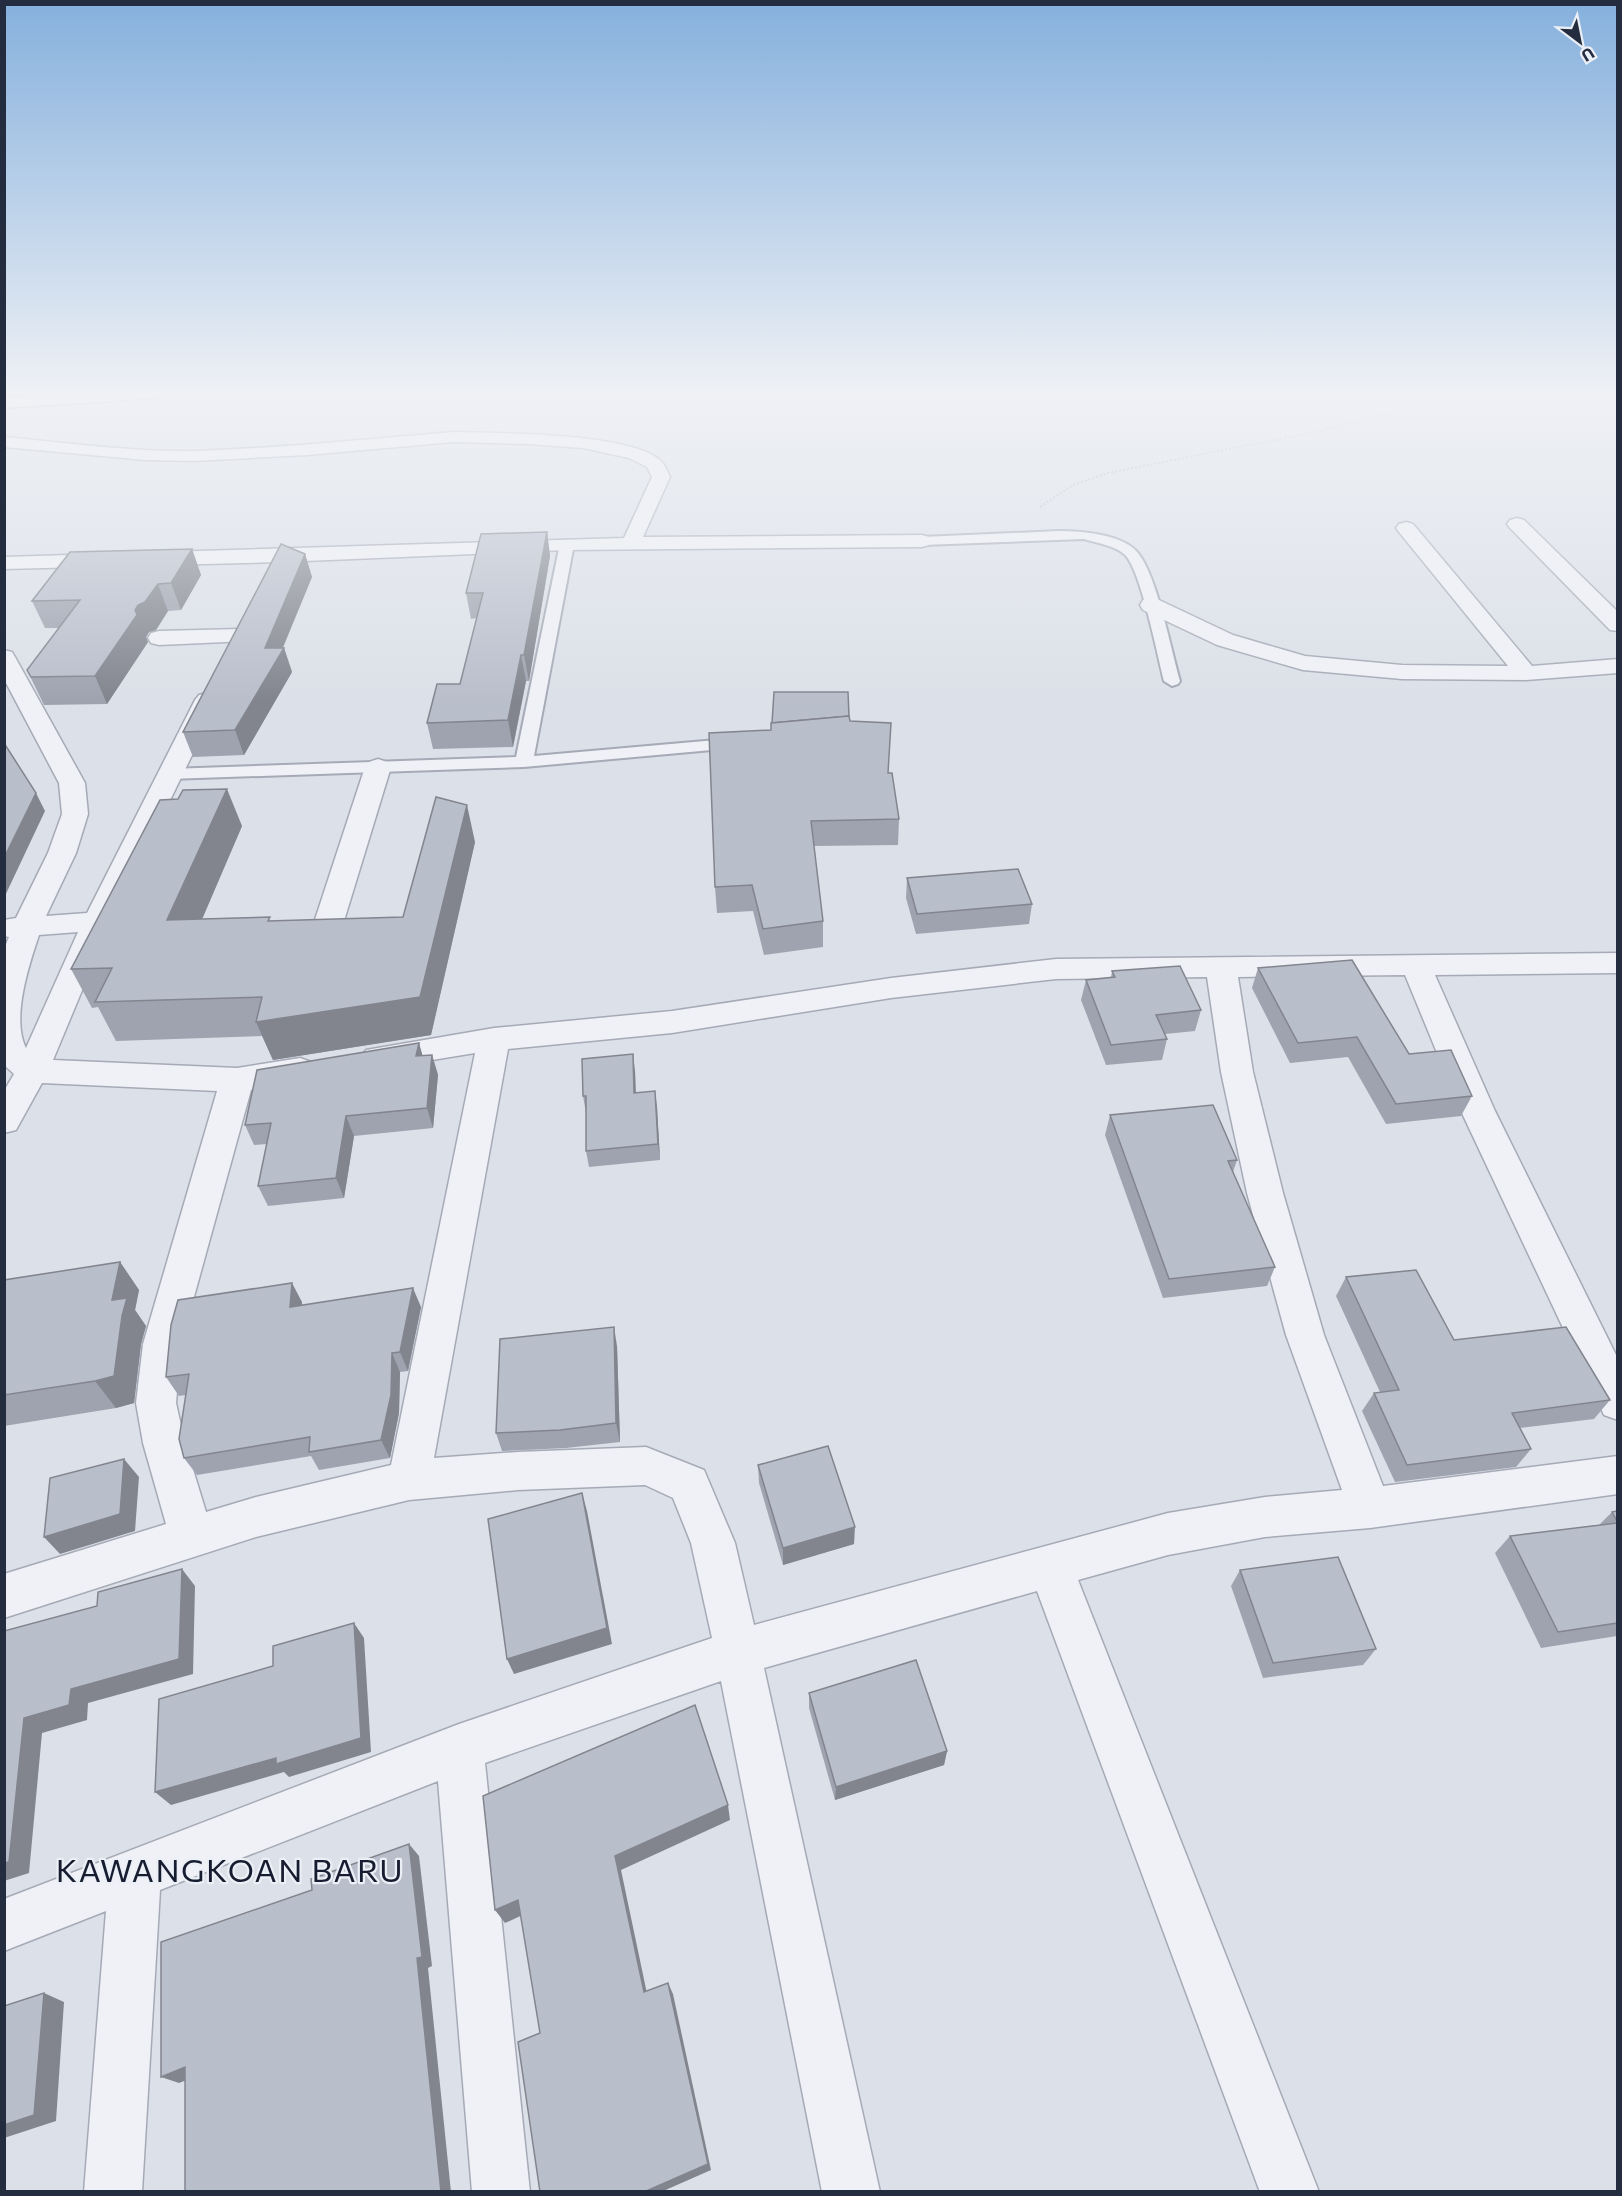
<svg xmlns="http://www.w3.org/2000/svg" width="1622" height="2196" font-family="Commissioner,sans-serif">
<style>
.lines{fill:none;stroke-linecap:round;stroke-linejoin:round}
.lane-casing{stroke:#a5aab6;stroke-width:4}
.street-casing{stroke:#a5aab6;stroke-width:3}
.highway-casing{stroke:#828ba0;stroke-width:3}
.path{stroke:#babec7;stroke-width:2;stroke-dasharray:2 2;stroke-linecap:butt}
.lane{fill:#eff1f6;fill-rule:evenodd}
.street{fill:#eff1f6;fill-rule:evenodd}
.highway{fill:#fff;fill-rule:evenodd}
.wall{fill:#9fa3af}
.shaded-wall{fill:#82858e}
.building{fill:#b9becb;stroke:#82858e;stroke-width:1.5}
.labels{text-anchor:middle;stroke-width:4.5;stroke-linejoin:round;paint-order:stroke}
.near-quarter-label{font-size:32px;letter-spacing:1.5px;fill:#171d30;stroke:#ebeff6}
</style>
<rect width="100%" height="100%" fill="#dce0e8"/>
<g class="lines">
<g class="lane-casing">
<g id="lane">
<path d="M1059,531c22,0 64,3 79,22 19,23 33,97 42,128l-2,3 -6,2 -8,-5c-7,-28 -22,-104 -37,-124 -9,-11 -30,-14 -43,-18l-162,6 -7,-4 7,-4z"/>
<polygon points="567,540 574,544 534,756 739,738 745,739 747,743 745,747 524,767 169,779 163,778 160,774 163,770 169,769 516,757 560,544"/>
</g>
</g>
<g class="street-casing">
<g id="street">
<path d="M454,432c42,1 179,1 207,29 4,4 7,11 9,16l-27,60 279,-2 7,2 3,4 -3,4 -7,2 -355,3 -286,12 -277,7v-12l620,-19 28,-61 -5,-10 -18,-9 -46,-10 -55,-4 -74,-2 -147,13 -113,6 -49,-1 -141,-13v-10c64,6 128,15 191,14 87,-3 173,-12 259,-19z"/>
<polygon points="1517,518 1524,520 1618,612 1618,631 1610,630 1510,528 1507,524 1510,520"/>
<polygon points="1406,522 1413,524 1532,666 1618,659 1618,673 1526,680 1402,679 1303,670 1217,645 1143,610 1140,605 1143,600 1151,599 1159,600 1233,635 1305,656 1402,665 1508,666 1399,532 1396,528 1399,524"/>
<polygon points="240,629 248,631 251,636 248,641 159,645 151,643 148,638 151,633 159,631"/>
<path d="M4,650l8,2 3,5 70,126 3,31 -12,39 -30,63 41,-3 108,-213 4,-5 8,-2 8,2 4,5 -108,221 -58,139 184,8 63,-10 11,4 5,8 -5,8 -60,12 -70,254 -5,59 9,40 21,69 50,-15 135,-32 84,-412 -98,16 -11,-3 -5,-8 5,-8 128,-22 178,-17 219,-33 165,-19 562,-6v20l-183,2 60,136 123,248v61l-14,-5 -143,-304 -56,-136 -167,2 15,95 30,121 41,142 59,151 235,-30v38l-248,34 -105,9 -97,18 -90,25 241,612h-59l-223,-601 -273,77 116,524h-58l-101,-511 -236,82 45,429h-58l-34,-411 -278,109 -18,302h-58l22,-281 -102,40v-52l455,-175 253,-86 -21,-95 -18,-45 -28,-13 -127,5 -109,10 -153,37 -252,81v-44l162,-50 -23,-81 -7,-40 7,-59 74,-253 -175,-8 -26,47 -12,3v-42l10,-17 -10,-9v-116l5,-12 -5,-1v-16l12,-2 32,-65 14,-39 -3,-31 -55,-104zM78,932l-52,116c-15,-29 3,-83 13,-113zM1207,977l14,95 26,121 39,142 56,155 -77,7 -97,16 -414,112 -19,-82 -31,-73 -58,-23 -128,5 -84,6 74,-409 164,-16 219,-35 165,-19z"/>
<polygon points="378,759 387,762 391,767 336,947 331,954 321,957 311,954 306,947 365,767 369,762"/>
</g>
</g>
<g class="highway-casing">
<polygon id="highway" points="79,393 164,393 156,398 4,408 4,398"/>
</g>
<polyline class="path" points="1040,507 1073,485 1108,473 1330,429 1437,401 1491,393"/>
<use href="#lane" class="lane"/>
<use href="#street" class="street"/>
<use href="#highway" class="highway"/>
</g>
<g class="wall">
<polygon points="547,532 550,556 529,681 526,681 513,747 433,749 427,723 460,684 477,618 471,619 466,593"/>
<polygon points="192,549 201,575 181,610 168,611 156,630 149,632 146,637 148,642 107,704 44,705 27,670 59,628 45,628 32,601"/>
<polygon points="305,554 312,577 283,648 284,648 292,672 244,755 193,757 183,732"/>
<polygon points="849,716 850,721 888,773 899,819 898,845 814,846 823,921 823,947 764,955 753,911 717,913 715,887 771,730"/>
<polygon points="242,826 202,919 271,921 403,917 475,842 431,1035 273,1060 262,1036 116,1041 98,1007 92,1008 71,969"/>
<polygon points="907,878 1032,904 1029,924 916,934 906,898"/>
<polygon points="1258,968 1409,1054 1472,1096 1461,1116 1386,1124 1348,1057 1290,1063 1252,988"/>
<polygon points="1112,971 1201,1010 1195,1031 1165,1034 1167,1039 1162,1060 1106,1065 1081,1000 1086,980 1111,978"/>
<polygon points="419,1043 422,1056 432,1055 438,1075 433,1128 354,1136 344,1198 268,1206 258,1186 267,1144 254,1145 245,1125"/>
<polygon points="635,1071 636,1092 657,1107 660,1160 589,1167 586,1151 586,1113 583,1096"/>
<polygon points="1110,1115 1237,1160 1233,1172 1275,1267 1267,1286 1163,1298 1105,1135"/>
<polygon points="120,1262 139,1290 135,1310 146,1326 141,1344 134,1403 116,1408 4,1426 4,1280"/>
<polygon points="1346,1277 1454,1340 1610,1400 1594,1419 1520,1428 1531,1449 1516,1467 1395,1482 1362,1411 1374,1393 1380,1392 1336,1296"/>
<polygon points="302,1302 302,1305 421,1307 408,1371 400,1372 399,1413 390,1458 319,1470 311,1456 197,1475 184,1458 186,1395 179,1396 166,1377"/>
<polygon points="617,1346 620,1442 566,1448 502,1451 496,1433"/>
<polygon points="758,1465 854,1544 783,1565 759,1483"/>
<polygon points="1617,1511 1617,1636 1541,1648 1495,1553 1510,1536 1599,1525 1612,1512"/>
<polygon points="1240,1570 1376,1649 1363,1665 1263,1678 1231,1586"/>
<polygon points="809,1693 947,1751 944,1765 835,1800 809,1708"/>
</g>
<g class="shaded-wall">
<polygon points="547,532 550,556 529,681 524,655"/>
<polygon points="192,549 201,575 181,610 171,583"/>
<polygon points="305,554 312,577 279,656 284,648 292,672 244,755 235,730 265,648"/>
<polygon points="158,584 168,611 156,630 149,632 146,637 148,642 107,704 95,676 138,605"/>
<polygon points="521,655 526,681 513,747 508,720"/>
<polygon points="227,789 242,826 185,959 167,920"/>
<polygon points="36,793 45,811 4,898 4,858"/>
<polygon points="467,805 475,842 431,1035 273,1060 256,1022 420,997"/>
<polygon points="419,1043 425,1064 416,1056"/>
<polygon points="633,1054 635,1071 636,1109 634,1093"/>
<polygon points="432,1055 438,1075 433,1128 427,1108"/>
<polygon points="655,1091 657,1107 660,1160 658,1144"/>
<polygon points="346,1116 354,1136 344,1198 336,1178"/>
<polygon points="120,1262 139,1290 135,1310 146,1326 141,1344 134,1403 116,1408 95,1381"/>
<polygon points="292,1283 302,1302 300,1326 290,1307"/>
<polygon points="413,1288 421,1307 408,1371 400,1352"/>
<polygon points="614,1327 617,1346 620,1442 616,1423"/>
<polygon points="392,1353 400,1372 399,1413 390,1458 381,1440"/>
<polygon points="124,1459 139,1477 135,1531 60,1554 44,1537"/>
<polygon points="582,1493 587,1511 612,1644 514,1674 507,1659"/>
<polygon points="855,1527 854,1544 783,1565 783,1548"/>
<polygon points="182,1569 195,1586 193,1674 88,1703 87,1720 42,1733 29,1873 4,1881 4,1863 24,1718 71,1689"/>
<polygon points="354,1623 364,1638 371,1752 289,1777 284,1772 171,1805 155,1792 276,1758"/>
<polygon points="947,1751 944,1765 835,1800 836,1787"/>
<polygon points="728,1805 730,1820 621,1870 649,2003 644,1992 615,1856"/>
<polygon points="409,1844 419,1856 432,1966 428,1968 451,2192 441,2192 417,1958"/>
<polygon points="518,1900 527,1913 505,1923 495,1910"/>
<polygon points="668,1983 673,1994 711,2170 661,2192 644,2192"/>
<polygon points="44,1993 64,2002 56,2121 4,2138 4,2125"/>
<polygon points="185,2067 202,2074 179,2083 161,2077"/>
</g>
<g class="building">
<polygon points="547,532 524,655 521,655 508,720 427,723 437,684 460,684 483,593 466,593 481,534"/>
<polygon points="281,544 305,554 265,648 284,648 235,730 183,732"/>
<polygon points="192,549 171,583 158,584 145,602 138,605 135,610 137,615 95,676 31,677 27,670 80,600 32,601 70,552"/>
<polygon points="774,692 848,692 849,716 772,723"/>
<polygon points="849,716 850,721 891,723 888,773 892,773 899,819 811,821 823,921 763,929 752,885 715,887 709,733 771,730 771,723"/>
<polygon points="4,743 36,793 4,858"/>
<polygon points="227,789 167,920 270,917 268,921 403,917 436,797 467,805 420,997 256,1022 262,997 95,1002 112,968 71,969 160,800 178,799 183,790"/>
<polygon points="1018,869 1032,904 917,914 907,878"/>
<polygon points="1352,960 1409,1054 1451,1050 1472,1096 1396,1104 1357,1037 1298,1043 1258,968"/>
<polygon points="1180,966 1201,1010 1156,1015 1167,1039 1111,1045 1086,980 1115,977 1112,971"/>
<polygon points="419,1043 416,1056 432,1055 427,1108 346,1116 336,1178 258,1186 271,1123 245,1125 257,1070"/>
<polygon points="633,1054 634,1093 655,1091 658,1144 586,1151 586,1096 583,1096 582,1059"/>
<polygon points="1213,1105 1237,1160 1228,1161 1275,1267 1169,1279 1110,1115"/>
<polygon points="120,1262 112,1300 127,1298 122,1316 114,1376 95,1381 4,1395 4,1280"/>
<polygon points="1416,1270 1454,1340 1566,1327 1610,1400 1512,1413 1531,1449 1407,1465 1374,1393 1399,1390 1346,1277"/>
<polygon points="292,1283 290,1307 413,1288 400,1352 392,1353 391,1395 381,1440 309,1452 310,1437 184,1458 179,1439 189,1374 166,1377 171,1325 178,1300"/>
<polygon points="614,1327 616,1423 560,1430 496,1433 500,1339"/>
<polygon points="828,1446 855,1527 783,1548 758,1465"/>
<polygon points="124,1459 120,1514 44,1537 50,1478"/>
<polygon points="582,1493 607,1628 507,1659 488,1519"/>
<polygon points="1617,1511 1617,1521 1612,1512"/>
<polygon points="1617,1523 1617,1623 1558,1632 1510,1536"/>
<polygon points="1338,1557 1376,1649 1273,1663 1240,1570"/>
<polygon points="182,1569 179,1659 71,1689 69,1705 24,1718 9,1862 4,1863 4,1631 97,1606 98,1592"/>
<polygon points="354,1623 361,1738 276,1764 276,1758 155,1792 159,1699 273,1666 273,1646"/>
<polygon points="916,1660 947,1751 836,1787 809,1693"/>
<polygon points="695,1705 728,1805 615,1856 644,1992 668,1983 708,2164 644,2192 540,2192 518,2042 540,2033 518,1900 495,1910 483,1796"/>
<polygon points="409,1844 422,1957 417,1958 441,2192 185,2192 185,2067 161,2077 161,1942 312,1890 311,1879"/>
<polygon points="44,1993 34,2115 4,2125 4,2006"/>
</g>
<linearGradient id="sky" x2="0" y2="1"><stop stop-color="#85b0dd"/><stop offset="0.56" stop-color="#eff1f5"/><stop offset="1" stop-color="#eff1f5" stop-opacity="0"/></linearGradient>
<rect width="1622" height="701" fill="url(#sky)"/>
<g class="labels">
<g class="near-quarter-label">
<text x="230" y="1882">KAWANGKOAN BARU</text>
</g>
</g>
<rect width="1622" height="2196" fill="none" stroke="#242c40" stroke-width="12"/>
<g transform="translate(1580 42) rotate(148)" stroke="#ebeff6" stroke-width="4.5" paint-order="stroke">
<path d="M0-4.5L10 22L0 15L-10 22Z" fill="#242c40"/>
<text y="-9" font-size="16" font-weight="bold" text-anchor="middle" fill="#242c40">U</text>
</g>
</svg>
